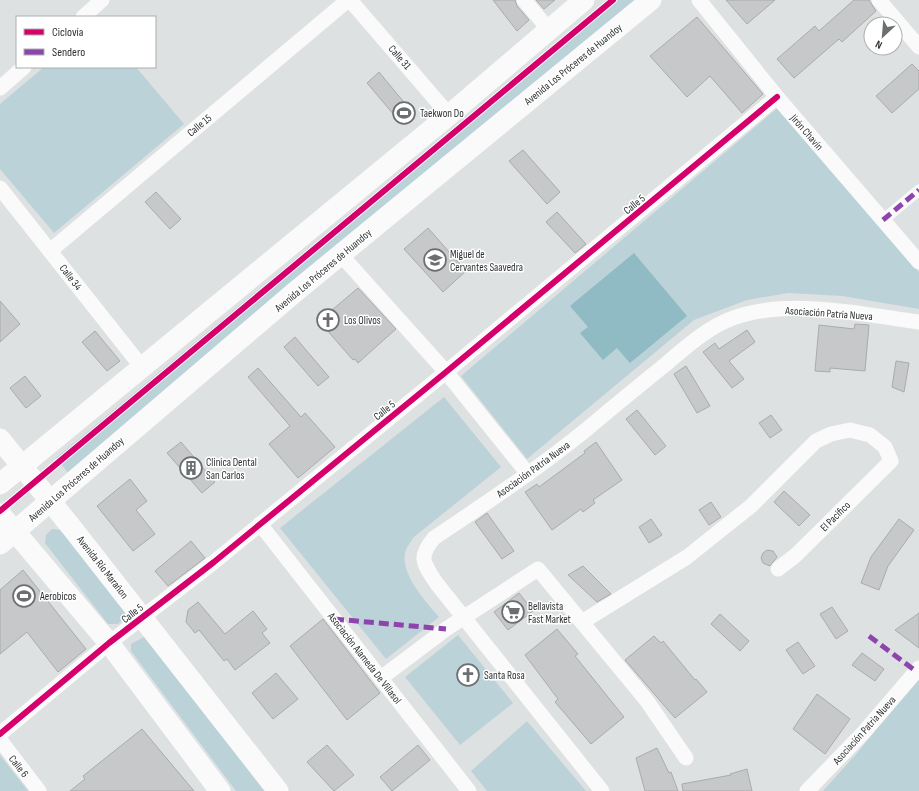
<svg xmlns="http://www.w3.org/2000/svg" width="919" height="791" font-family="'Sofia Sans Condensed',sans-serif">
<style>
.green{fill:#bbd3d8}
.water{fill:#90bac4}
.building{fill:#c6c8c9;stroke:#a9abac}
.lines{fill:none;stroke-linecap:round;stroke-linejoin:round}
.pedestrian{stroke:#fafafb;stroke-width:11}
.minor{stroke:#fafafb;stroke-width:15}
.secondary{stroke:#fafafb;stroke-width:21}
.quiet{stroke:#8e44ad;stroke-width:5;stroke-dasharray:10 5;stroke-linecap:butt}
.cycleway-casing{stroke:#fff;stroke-width:8}
.cycleway{stroke:#d6006c;stroke-width:6}
.labels{text-anchor:middle;stroke-width:3;stroke-linejoin:round;paint-order:stroke}
.street-label{font-size:11px;fill:#2f3132;stroke:#fff}
.poi-label{font-size:11px;fill:#2f3132;stroke:#fff;text-anchor:start}
</style>
<rect width="100%" height="100%" fill="#dee1e2"/>
<g class="green">
<polygon points="607,0 637,0 69,474 56,458"/>
<polygon points="44,67 136,67 184,124 54,233 0,169 0,104"/>
<polygon points="781,105 919,272 919,309 842,296 788,293 747,300 694,320 527,459 461,376"/>
<path d="M444,397l57,70 -87,70c-3,4 -6,8 -8,13 -8,22 20,52 33,67l-53,42 -106,-131z"/>
<polygon points="52,529 61,530 125,611 123,619 118,624 108,624 45,543 46,535"/>
<polygon points="458,635 513,703 460,745 405,677"/>
<polygon points="144,637 152,640 267,791 236,791 131,651 131,644"/>
<polygon points="919,676 919,791 823,791 858,752"/>
<polygon points="527,721 586,791 487,791 471,771"/>
<polygon points="0,755 28,791 0,791"/>
</g>
<polygon class="water" points="634,253 687,316 630,363 617,348 603,360 580,333 588,327 570,306"/>
<g class="building">
<polygon points="493,0 515,0 517,6 529,20 517,31"/>
<polygon points="536,0 555,0 544,9"/>
<polygon points="726,0 775,0 747,24"/>
<polygon points="854,0 869,0 876,11 842,42 839,39 794,78 777,59 815,26 819,31"/>
<polygon points="697,17 763,94 742,113 710,76 687,97 650,56"/>
<polygon points="912,64 919,71 919,89 892,113 876,96"/>
<polygon points="379,72 412,112 400,122 367,83"/>
<polygon points="523,150 560,192 547,204 509,161"/>
<polygon points="156,192 181,219 170,229 145,202"/>
<polygon points="557,212 586,244 575,253 546,222"/>
<polygon points="428,228 466,271 443,292 404,249"/>
<polygon points="358,288 396,329 358,363 355,359 353,360 319,321"/>
<polygon points="0,301 20,324 0,342"/>
<polygon points="855,324 869,325 865,371 830,368 830,372 815,371 819,325 854,329"/>
<polygon points="747,330 755,342 729,361 744,379 732,388 703,352 715,343 719,349"/>
<polygon points="95,331 120,361 107,371 82,342"/>
<polygon points="295,337 329,377 318,386 284,347"/>
<polygon points="896,361 909,363 904,392 892,387"/>
<polygon points="686,366 710,406 697,413 674,374"/>
<polygon points="258,368 301,417 305,413 335,447 298,478 269,444 290,426 248,377"/>
<polygon points="25,376 41,396 26,408 10,388"/>
<polygon points="637,410 666,446 655,455 626,419"/>
<polygon points="771,415 782,430 770,438 759,423"/>
<polygon points="181,442 215,482 202,493 167,453"/>
<polygon points="596,442 622,480 593,500 595,503 583,512 581,509 552,530 525,492 537,484 539,487 585,453 584,451"/>
<polygon points="130,479 147,501 136,510 155,534 133,551 97,506"/>
<polygon points="784,491 810,515 799,526 774,502"/>
<polygon points="711,502 721,517 709,525 699,510"/>
<polygon points="487,513 514,551 502,559 475,522"/>
<polygon points="651,519 662,535 649,543 639,527"/>
<polygon points="899,519 914,530 888,566 879,590 861,583 871,557"/>
<polygon points="191,541 205,558 168,586 155,571"/>
<polygon points="767,550 773,551 777,557 770,566 763,563 761,558 763,553"/>
<polygon points="583,566 611,594 597,602 568,575"/>
<polygon points="23,570 86,649 58,672 27,632 0,654 0,590"/>
<polygon points="519,593 533,611 508,630 494,612"/>
<polygon points="198,602 225,634 253,611 267,629 262,633 270,643 235,670 227,659 224,661 199,630 195,633 186,622 188,610"/>
<polygon points="832,607 848,631 836,639 820,614"/>
<polygon points="919,613 919,648 895,630"/>
<polygon points="720,614 749,641 740,651 711,624"/>
<polygon points="323,619 380,693 347,720 290,646"/>
<polygon points="557,629 578,654 575,656 624,717 591,744 555,702 558,699 525,655"/>
<polygon points="654,636 661,643 663,641 695,680 696,679 707,692 675,718 625,660"/>
<polygon points="798,642 815,666 803,674 786,650"/>
<polygon points="862,653 884,669 875,681 852,665"/>
<polygon points="276,673 298,699 273,719 252,693"/>
<polygon points="817,694 850,719 825,754 793,729"/>
<polygon points="142,729 194,791 70,791 85,779 83,776"/>
<polygon points="327,745 354,775 334,791 307,762"/>
<polygon points="418,745 430,760 392,791 380,777"/>
<polygon points="657,748 669,773 671,772 678,791 645,791 636,758"/>
<polygon points="747,769 752,791 683,791 682,784 731,775 730,774"/>
</g>
<g class="lines">
<polyline class="pedestrian" points="883,220 919,190"/>
<g class="minor">
<polyline points="350,0 449,115"/>
<polyline points="524,0 550,31"/>
<polyline points="699,0 777,97 919,262"/>
<polyline points="879,0 919,47"/>
<polyline points="83,17 102,0"/>
<polyline points="0,88 24,67"/>
<polyline points="0,188 141,366"/>
<polyline points="50,251 348,0"/>
<polyline points="341,255 446,372 528,474"/>
<polyline points="260,524 469,791"/>
<polyline points="582,622 687,557 751,506 816,441 831,434 850,430 870,435 885,447 891,461 796,555 778,569"/>
<polyline points="381,678 446,629 538,569 647,701 686,758"/>
<polyline points="0,734 109,643 214,562 446,372 777,97"/>
<polyline points="0,740 39,791"/>
<path d="M602,791l-165,-207c-13,-20 -20,-26 -3,-46 52,-35 104,-69 153,-109 26,-22 53,-44 79,-65 20,-17 42,-37 67,-46 55,-20 129,-4 186,4"/>
<polyline points="807,791 864,732 919,668"/>
</g>
<g class="secondary">
<polyline points="0,439 72,528 278,791"/>
<polyline points="0,484 449,115 584,0"/>
<polyline points="0,514 109,643 220,791"/>
<polyline points="0,544 295,292 651,0"/>
</g>
<g class="quiet">
<polyline points="883,220 919,190"/>
<polyline points="334,619 446,629"/>
<polyline points="869,636 917,672"/>
</g>
<g class="cycleway-casing">
<g id="cycleway">
<polyline points="0,511 613,0"/>
<polyline points="0,734 109,643 214,562 446,372 777,97"/>
</g>
</g>
<use href="#cycleway" class="cycleway"/>
</g>
<defs>
<g id="stadium-ring" transform="scale(1.15)"><circle r="9.5" fill="#fff" stroke="#6c6f70" stroke-width="1.5"/><path d="M0-5a6.5 5 0 1 0 0 10a6.5 5 0 1 0 0-10ZM-3.5-1.8h7v3.6h-7Z" fill="#6c6f70"/></g>
<g id="school-ring" transform="scale(1.15)"><circle r="9.5" fill="#fff" stroke="#6c6f70" stroke-width="1.5"/><path d="M0-5L7-2L0 1L-7-2ZM-4 1L0 2.5L4 1V4Q0 6-4 4Z" fill="#6c6f70"/></g>
<g id="church-ring" transform="scale(1.15)"><circle r="9.5" fill="#fff" stroke="#6c6f70" stroke-width="1.5"/><path d="M-1.2-6h2.4v3.5h3.3v2.4h-3.3V6h-2.4V-.1h-3.3v-2.4h3.3Z" fill="#6c6f70"/></g>
<g id="building-ring" transform="scale(1.15)"><circle r="9.5" fill="#fff" stroke="#6c6f70" stroke-width="1.5"/><path d="M-4-6H4V6H1V3H-1V6H-4ZM-2.5-4.3h1.7v1.8h-1.7ZM.8-4.3h1.7v1.8H.8ZM-2.5-1h1.7V.8h-1.7ZM.8-1h1.7V.8H.8Z" fill="#6c6f70"/></g>
<g id="supermarket-ring" transform="scale(1.15)"><circle r="9.5" fill="#fff" stroke="#6c6f70" stroke-width="1.5"/><path d="M-6-5.5h2.5l.6 2H6L4.5 2H-2.5L-4.4-4H-6ZM-1.5 3.2a1.3 1.3 0 1 0 .1 0ZM3 3.2a1.3 1.3 0 1 0 .1 0Z" fill="#6c6f70"/></g>
</defs>
<g fill-rule="evenodd">
<use href="#stadium-ring" x="404" y="113"/>
<use href="#school-ring" x="435" y="260"/>
<use href="#church-ring" x="328" y="320"/>
<use href="#building-ring" x="191" y="468"/>
<use href="#stadium-ring" x="24" y="596"/>
<use href="#supermarket-ring" x="513" y="612"/>
<use href="#church-ring" x="468" y="675"/>
</g>
<g class="labels">
<g class="street-label">
<text transform="translate(400 57) rotate(49)" y="4">Calle 31</text>
<text transform="translate(573 64) rotate(-39)" y="4">Avenida Los Próceres de Huandoy</text>
<text transform="translate(199 125) rotate(-40)" y="4">Calle 15</text>
<text transform="translate(807 132) rotate(49)" y="4">Jirón Chavín</text>
<text transform="translate(634 204) rotate(-40)" y="4">Calle 5</text>
<text transform="translate(323 270) rotate(-40)" y="4">Avenida Los Próceres de Huandoy</text>
<text transform="translate(71 277) rotate(52)" y="4">Calle 34</text>
<text transform="translate(829 313) rotate(4)" y="4">Asociación Patria Nueva</text>
<text transform="translate(384 410) rotate(-39)" y="4">Calle 5</text>
<text transform="translate(533 469) rotate(-36)" y="4">Asociación Patria Nueva</text>
<text transform="translate(76 479) rotate(-41)" y="4">Avenida Los Próceres de Huandoy</text>
<text transform="translate(835 516) rotate(-45)" y="4">El Pacifico</text>
<text transform="translate(103 567) rotate(52)" y="4">Avenida Río Marañon</text>
<text transform="translate(132 613) rotate(-38)" y="4">Calle 5</text>
<text transform="translate(365 658) rotate(52)" y="4">Asociación Alameda De Villasol</text>
<text transform="translate(864 730) rotate(-48)" y="4">Asociación Patria Nueva</text>
<text transform="translate(19 766) rotate(52)" y="4">Calle 6</text>
</g>
<g class="poi-label">
<text x="420" y="117">Taekwon Do</text>
<text x="450" y="258">Miguel de<tspan x="450" dy="13">Cervantes Saavedra</tspan></text>
<text x="344" y="324">Los Olivos</text>
<text x="206" y="466">Clinica Dental<tspan x="206" dy="13">San Carlos</tspan></text>
<text x="40" y="600">Aerobicos</text>
<text x="528" y="610">Bellavista<tspan x="528" dy="13">Fast Market</tspan></text>
<text x="484" y="679">Santa Rosa</text>
</g>
</g>
<rect x="16" y="16" width="140" height="52" fill="#ffffff" stroke="#acadad"/>
<rect x="24" y="29" width="20" height="6" fill="#d6006c" stroke="#acadad"/>
<text x="52" y="36" font-size="12" fill="#2f3132">Ciclovía</text>
<rect x="24" y="49" width="20" height="6" fill="#8e44ad" stroke="#acadad"/>
<text x="52" y="56" font-size="12" fill="#2f3132">Sendero</text>
<g transform="translate(883 36) rotate(206)"><circle r="19" fill="#ffffff" stroke="#acadad"/>
<path d="M0-3L7 15L0 10L-7 15Z" fill="#6c6f70"/>
<text y="-6" font-size="11" font-weight="bold" text-anchor="middle" fill="#2f3132">N</text>
</g>
</svg>
